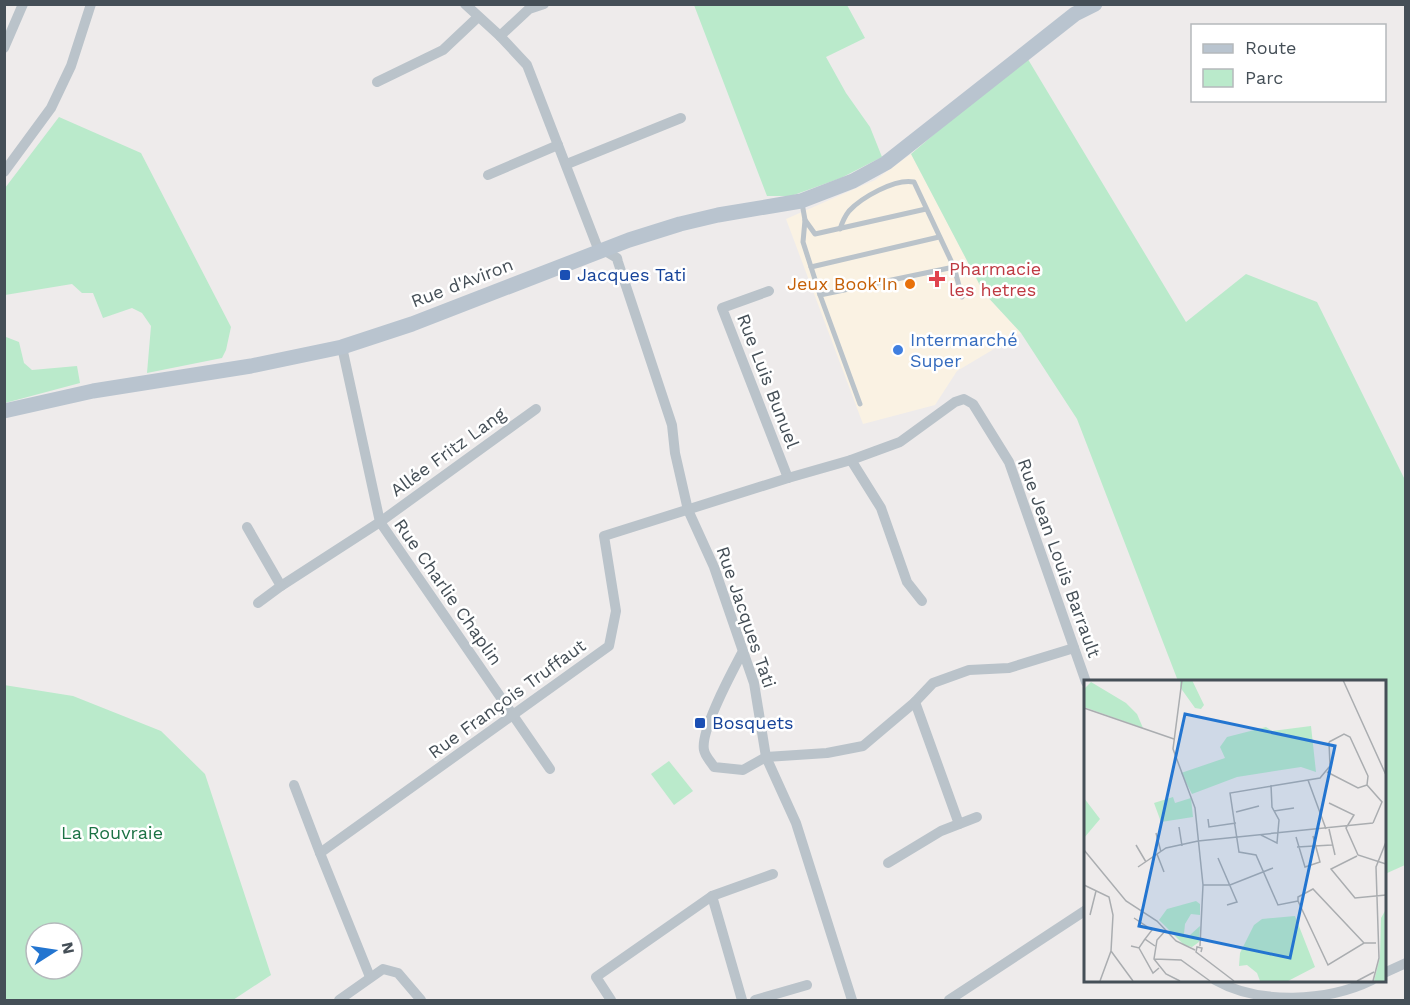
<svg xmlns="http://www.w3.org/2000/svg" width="1410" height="1005" font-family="'Work Sans',sans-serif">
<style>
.commercial{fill:#faf2e3}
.green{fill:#baeacb;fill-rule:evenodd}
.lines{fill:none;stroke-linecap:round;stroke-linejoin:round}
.lane{stroke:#bac3ca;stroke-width:5}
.street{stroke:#bac3ca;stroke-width:10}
.secondary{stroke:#b9c4cf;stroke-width:15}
.transit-dot{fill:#1a4fb4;stroke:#fff;stroke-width:2}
.health-dot{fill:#e0444e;stroke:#fff;stroke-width:2}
.food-dot{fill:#e8710a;stroke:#fff;stroke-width:2}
.shop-dot{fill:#3f7fe0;stroke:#fff;stroke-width:2}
.labels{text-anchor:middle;stroke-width:5;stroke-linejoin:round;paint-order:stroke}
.health-label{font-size:18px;fill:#be3a42;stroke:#fff;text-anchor:start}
.transit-label{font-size:18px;fill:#164399;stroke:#fff;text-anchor:start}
.street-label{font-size:18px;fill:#454f57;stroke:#fff}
.food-label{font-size:18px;fill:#c56008;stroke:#fff;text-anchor:end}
.shop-label{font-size:18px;fill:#366cbe;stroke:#fff;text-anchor:start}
.park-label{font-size:18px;fill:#1b7244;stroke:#fff}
.inset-road{fill:none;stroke:#aaadb0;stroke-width:1.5}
.view{fill:#2375d0;fill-opacity:0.15;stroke:#2375d0;stroke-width:3}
.inset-edge{fill:none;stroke:#454f57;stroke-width:3}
</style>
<rect width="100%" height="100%" fill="#eeebeb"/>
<polygon class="commercial" points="911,154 984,293 1021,333 957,371 935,405 863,424 786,219 875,180"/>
<g class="green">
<polygon points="694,5 847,5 865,38 826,57 846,93 870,127 882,157 841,178 791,196 767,196"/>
<polygon points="1026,56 1186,322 1246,274 1317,302 1405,480 1405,865 1385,874 1384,681 1178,681 1077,419 1021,333 984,293 911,154"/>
<polygon points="59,117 141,153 231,327 226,350 222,358 147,373 151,326 142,313 132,308 103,318 93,293 82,293 72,284 5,295 5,188"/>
<polygon points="4,301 6,337 19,342 24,363 32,370 77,366 80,383 5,403"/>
<path d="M4,685l69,11 88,35 44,43 66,201 -38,25h-228zM36,933h36v36h-36z"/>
<polygon points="669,761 693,791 674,805 651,774"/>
</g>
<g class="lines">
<g class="lane">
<polyline points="802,203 805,220 803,242 820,295 860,404"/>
<polyline points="805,220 815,234 926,209"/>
<path d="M840,229c2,-6 5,-13 9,-18 12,-13 46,-33 65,-29l40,85 8,30"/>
<polyline points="811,267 939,237"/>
<polyline points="820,295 954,267"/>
</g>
<g class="street">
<polyline points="465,4 500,36 527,65 597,246 617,258 618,262 672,425 675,453 688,510 714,567 754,683 766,757 796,823 852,1000"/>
<polyline points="500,36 529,9 544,4"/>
<polyline points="4,48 23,4"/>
<polyline points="377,82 443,50 478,17"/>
<polyline points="567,164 681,118"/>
<polyline points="4,172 51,108 71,66 91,4"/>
<polyline points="488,175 558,145"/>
<polyline points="769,291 722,308 788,478"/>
<polyline points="342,347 380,522 550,769"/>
<polyline points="851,460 881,508 907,582 922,601"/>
<polyline points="247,527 281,586 380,522 536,409"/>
<polyline points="258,603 281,586"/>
<path d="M742,653c-10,19 -42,78 -38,97 1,6 7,12 10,17l29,3 23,-13 61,-4 36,-7 52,-44 18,-19 36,-13 40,-2 65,-20"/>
<polyline points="915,702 959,824"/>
<polyline points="294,785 320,853"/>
<polyline points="888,863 941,831 977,817"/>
<polyline points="712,896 742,1000"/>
<polyline points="1384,973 1406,963"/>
<polyline points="370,977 320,853 609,646 616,611 604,536 788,478 851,460 900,442 955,402 964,399 973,404 1009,462 1086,682"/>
<path d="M1215,980c44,25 112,22 157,0"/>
<polyline points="339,1000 383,969 398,973 421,1000"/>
<polyline points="611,1000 596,977 712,896 773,874"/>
<polyline points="755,1000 807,985"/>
<polyline points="949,1000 1086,910"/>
</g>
<polyline class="secondary" points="4,411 93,391 251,366 342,347 412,324 629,240 680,224 718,215 801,201 853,181 886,163 1075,14 1095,4"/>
</g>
<g class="transit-dot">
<rect x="559" y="269" width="12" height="12" rx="3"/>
<rect x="694" y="717" width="12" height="12" rx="3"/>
</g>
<path class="health-dot" d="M934 270h6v6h6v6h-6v6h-6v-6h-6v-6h6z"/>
<circle class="food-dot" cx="910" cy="284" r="6"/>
<circle class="shop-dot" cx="898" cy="350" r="6"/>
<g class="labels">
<g class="health-label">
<text x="949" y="275">Pharmacie<tspan x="949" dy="21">les hetres</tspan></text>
</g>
<g class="transit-label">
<text x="577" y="281">Jacques Tati</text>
<text x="712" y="729">Bosquets</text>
</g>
<g class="street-label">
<text transform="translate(462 283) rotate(-21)" y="6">Rue d'Aviron</text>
<text transform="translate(768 381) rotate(69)" y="6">Rue Luis Bunuel</text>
<text transform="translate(448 452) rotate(-36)" y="6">Allée Fritz Lang</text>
<text transform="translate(1059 558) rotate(70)" y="6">Rue Jean Louis Barrault</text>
<text transform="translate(448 592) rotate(55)" y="6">Rue Charlie Chaplin</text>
<text transform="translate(746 617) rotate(71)" y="6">Rue Jacques Tati</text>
<text transform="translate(507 699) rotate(-36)" y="6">Rue François Truffaut</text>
</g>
<g class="food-label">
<text x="898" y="290">Jeux Book'In</text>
</g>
<g class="shop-label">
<text x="910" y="346">Intermarché<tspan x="910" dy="21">Super</tspan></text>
</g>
<g class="park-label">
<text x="112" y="839">La Rouvraie</text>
</g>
</g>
<g transform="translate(1084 680)">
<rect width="302" height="302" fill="#eeebeb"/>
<path d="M96,0h12l12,25 -3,4 -6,-1 -15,-21zM7,2l35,21 11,11 6,14 -59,-21v-18zM227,46l5,46 -15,-5 -64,10 -45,17 -11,-21 44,-15 -5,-11 7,-10 39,-10 6,4zM89,117l2,6 16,-5 2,19 -32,5 -7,-19zM0,118l16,21 -16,19zM112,221l4,3v11l-9,-1 -6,10 -1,10 6,1 10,-9 -1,16 -7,5 -8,-2 -25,-25 8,-11zM301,231v70h-11l6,-24 1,-39zM211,236l20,51 -27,14h-28l-3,-8 -10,-8 -8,1 1,-13 14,-28 8,-6z" fill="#baeacb"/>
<path class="inset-road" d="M98,0l-9,69 22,59 8,77 -3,61M259,0l43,95M0,28l90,31M245,62l15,-8 6,3 18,39 -1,9 15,17 -9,21M243,92l31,16 9,-3M224,100l18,49M245,123l25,12 -8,13 12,27 28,9M190,131l20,-3M152,132l23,-6M124,139l1,8 27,-4M95,147l3,19M245,149l6,26M72,153l5,19M177,155l16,8 2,-23 -7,-13 -1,-22M212,157l9,30 15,-5 -7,-26M52,165l10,17M213,167l35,-2M0,170l42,51 31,20 19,20 19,9M73,174l7,18M273,176l-26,13 24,29 31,-3M134,178l19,44 -10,3M54,187l28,-19 32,-7 175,-18M0,205l25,12 4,18 -2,36 -11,30M119,205h27l43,-17M214,221l-20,4 -22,-50 -17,-3 -9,-59 90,-15 10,-12 -1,-24M214,221l30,64 36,-22h12M214,221v-4l15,-8 51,54M6,235l6,-24M50,238l18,12 -7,9 10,7M82,250l-9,10 -3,19 12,15 14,7M47,266l8,2 6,-9M55,268l14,25 6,-5M27,271l22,30M117,272l1,-4 -5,-1 -1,5 38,29M70,279l27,1 29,21M273,301l17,-9M289,301l6,-23 -3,-91 10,-25"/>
<path class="view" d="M101,34l150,32 -45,212 -151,-32z"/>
<rect width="302" height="302" class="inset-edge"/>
</g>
<rect width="1410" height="1005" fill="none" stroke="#454f57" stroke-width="12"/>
<rect x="1191" y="24" width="195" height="78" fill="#ffffff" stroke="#b5b9bc" stroke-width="1.5"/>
<rect x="1203" y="44" width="30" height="9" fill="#b9c4cf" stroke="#b5b9bc" stroke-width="1.5"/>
<text x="1245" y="54" font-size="18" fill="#454f57">Route</text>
<rect x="1203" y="69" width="30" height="18" fill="#baeacb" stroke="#b5b9bc" stroke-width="1.5"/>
<text x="1245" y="84" font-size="18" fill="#454f57">Parc</text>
<g transform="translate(54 951) rotate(78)"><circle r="28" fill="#ffffff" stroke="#b5b9bc" stroke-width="1.5"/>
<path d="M0-4.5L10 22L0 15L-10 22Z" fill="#2375d0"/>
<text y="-9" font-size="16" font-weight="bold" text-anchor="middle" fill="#454f57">N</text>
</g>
</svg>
